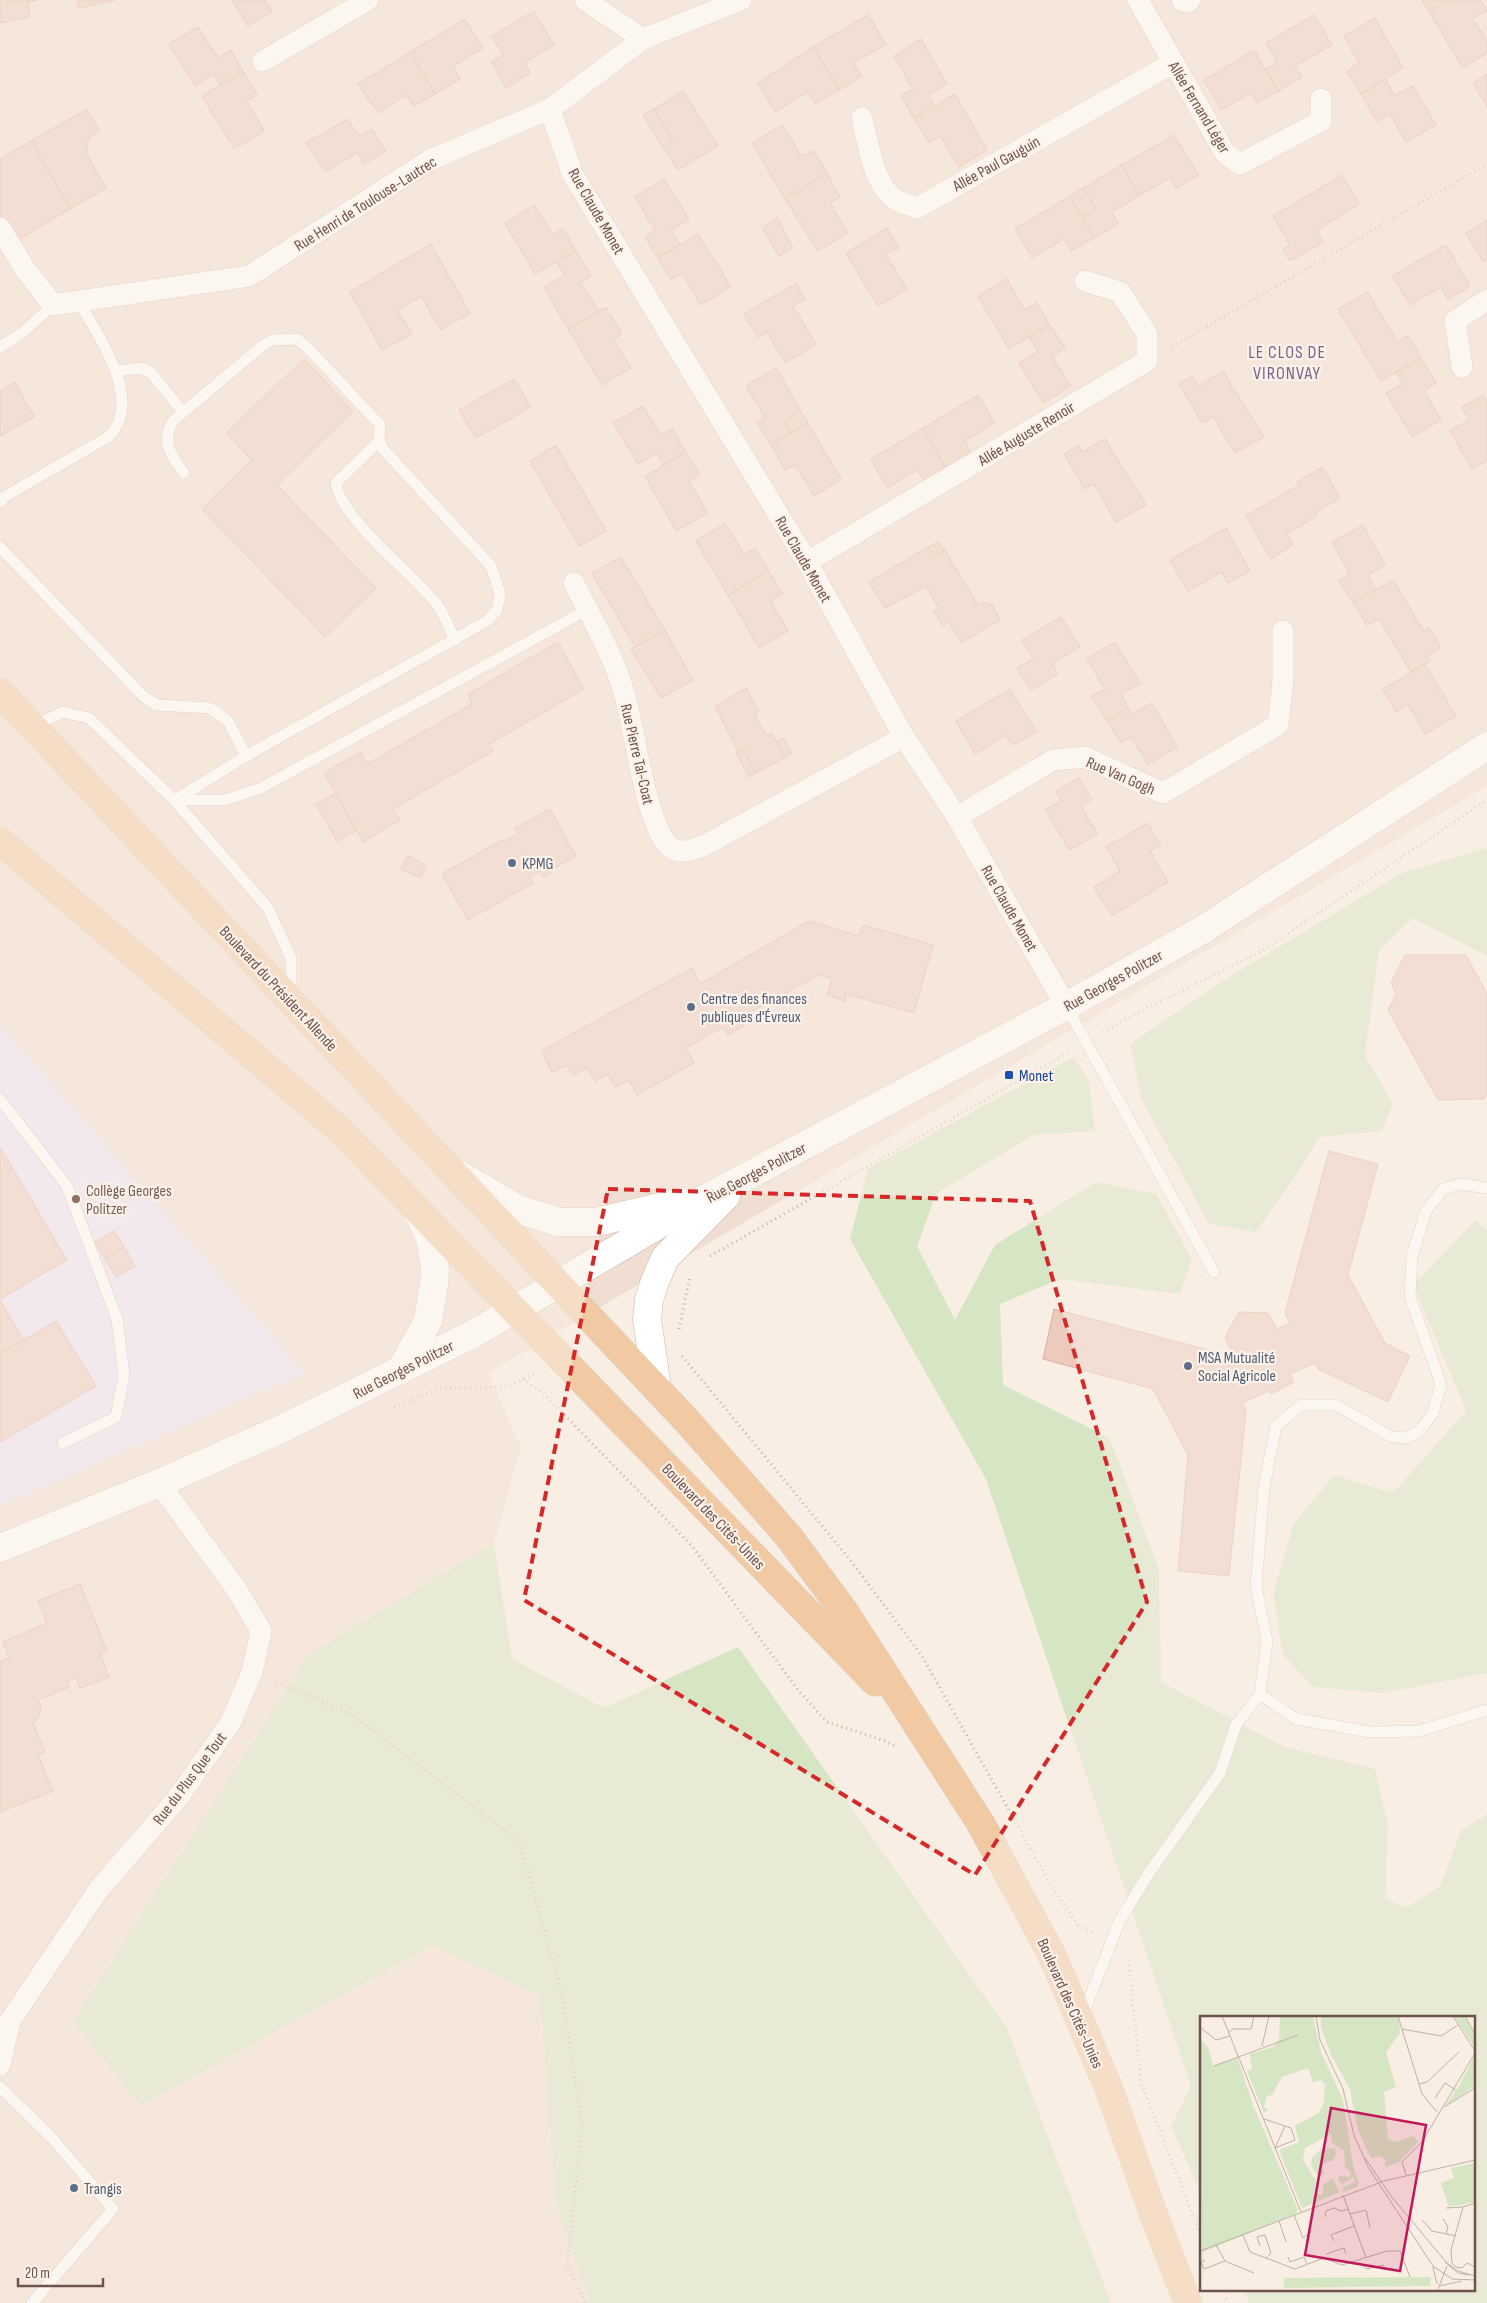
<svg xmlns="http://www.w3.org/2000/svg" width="1487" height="2303" font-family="'Sofia Sans Condensed',sans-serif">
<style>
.residential{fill:#f0ded2}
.education{fill:#ebe0f5}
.green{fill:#d6e5c4}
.building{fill:#eccabe;stroke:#ddafa0}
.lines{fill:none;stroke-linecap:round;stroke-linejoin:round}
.service-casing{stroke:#c9b5ab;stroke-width:12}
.minor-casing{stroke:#c9b5ab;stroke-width:22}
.tertiary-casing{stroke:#c9b5ab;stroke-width:29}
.primary-casing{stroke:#d6cfcd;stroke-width:29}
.path{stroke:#d0ada1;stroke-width:3;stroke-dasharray:1 4;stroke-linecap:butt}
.service{stroke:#fff;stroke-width:11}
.minor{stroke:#fff;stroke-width:21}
.tertiary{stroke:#fff;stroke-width:28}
.primary{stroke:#f1c9a2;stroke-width:28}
.marked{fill:none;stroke:#d62828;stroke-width:4;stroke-dasharray:10 6;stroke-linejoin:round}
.service-dot{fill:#5c6f8a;stroke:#fdf2e9;stroke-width:2}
.transit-dot{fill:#1a4fb4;stroke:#fdf2e9;stroke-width:2}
.education-dot{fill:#8d6e63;stroke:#fdf2e9;stroke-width:2}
.labels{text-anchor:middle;stroke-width:4.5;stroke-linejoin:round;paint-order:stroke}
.street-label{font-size:16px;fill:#6e534c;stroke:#fdf2e9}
.service-label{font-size:16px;fill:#4e5e75;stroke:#fdf2e9;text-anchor:start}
.transit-label{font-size:16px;fill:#164399;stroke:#fdf2e9;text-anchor:start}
.education-label{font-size:16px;fill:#785e54;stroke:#fdf2e9;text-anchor:start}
.neighbourhood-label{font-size:18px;letter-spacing:1px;fill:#79648b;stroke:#fdf2e9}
.inset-road{fill:none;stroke:#c1b0a7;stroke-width:1}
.view{fill:#c2185b;fill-opacity:0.15;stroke:#c2185b;stroke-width:2.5}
.inset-edge{fill:none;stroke:#6e534c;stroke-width:2.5}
</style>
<rect width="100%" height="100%" fill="#f9eee3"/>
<polygon class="residential" points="0,0 1487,0 1487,786 488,1373 521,1447 494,1543 309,1654 141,2106 432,1946 540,1996 556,2206 590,2303 0,2303"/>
<polygon class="education" points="0,1024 305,1373 0,1506"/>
<g class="green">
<polygon points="1487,848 1487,956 1412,918 1379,950 1365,1055 1393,1104 1382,1131 1319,1137 1297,1174 1256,1232 1209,1224 1142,1100 1130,1044 1229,977 1402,873"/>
<polygon points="1073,1057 1089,1081 1095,1131 1034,1135 936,1194 917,1246 955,1320 995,1245 1096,1182 1156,1194 1192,1259 1180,1294 1060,1279 1000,1304 1003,1385 1110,1438 1159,1569 1161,1682 1285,1747 1375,1769 1388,1825 1385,1898 1406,1908 1440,1886 1461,1831 1487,1814 1487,2303 1249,2303 1243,2289 1473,2289 1473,2017 1201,2017 1201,2194 1171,2126 1191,2086 986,1479 850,1239 868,1169"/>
<polygon points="1476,1220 1487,1230 1487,1673 1384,1693 1312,1687 1283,1654 1273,1594 1294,1523 1334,1475 1393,1493 1466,1411 1413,1285"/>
<polygon points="494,1543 512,1659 604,1708 738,1647 1007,2028 1111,2303 590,2303 556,2206 540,1996 432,1946 141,2106 73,2021 309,1654"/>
</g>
<g class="building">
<polygon points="0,0 37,0 28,2 30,17 0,23"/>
<polygon points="77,0 115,0 79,8"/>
<polygon points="232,0 265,0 272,11 248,26"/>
<polygon points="1422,0 1449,0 1429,12"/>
<polygon points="1449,0 1480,0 1487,11 1473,19 1487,41 1487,53 1463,68 1429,12"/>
<polygon points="534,11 554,45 525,62 530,73 506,88 491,62 503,55 492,36"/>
<polygon points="868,15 886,44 854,63 862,76 839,90 813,47"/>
<polygon points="1314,15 1332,45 1295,66 1302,77 1278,91 1266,69 1277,62 1266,43"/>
<polygon points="1375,18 1403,68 1361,94 1347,71 1359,63 1344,36"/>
<polygon points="465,19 483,48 453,66 460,79 435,94 410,52"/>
<polygon points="198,27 218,58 231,50 243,71 220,85 214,74 195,86 169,44"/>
<polygon points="921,39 947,84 929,95 935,107 914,118 901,96 913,89 894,56"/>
<polygon points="813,47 839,90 815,104 808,92 775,112 758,83"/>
<polygon points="1254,50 1278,91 1257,103 1251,93 1221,110 1204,80"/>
<polygon points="410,52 435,94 414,106 406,95 378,113 358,84"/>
<polygon points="243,71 257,95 247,101 264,131 234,149 202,96"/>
<polygon points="1487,74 1487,107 1473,83"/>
<polygon points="1385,79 1395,95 1413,86 1436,125 1406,142 1390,114 1377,121 1361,94"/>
<polygon points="683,91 718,146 678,170 662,146 673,139 654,109"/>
<polygon points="955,94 987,150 959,167 940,136 929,143 914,118"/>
<polygon points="87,109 100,131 89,138 86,153 106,188 70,209 31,141"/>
<polygon points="654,109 673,139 662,146 643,115"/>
<polygon points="347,119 359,136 372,129 386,151 364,164 357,153 326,172 306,143"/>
<polygon points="782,125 801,156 814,151 827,173 785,199 752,143"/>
<polygon points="1174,135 1199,175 1176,188 1169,178 1139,196 1122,165"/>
<polygon points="31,141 70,209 16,241 0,215 0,159"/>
<polygon points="1122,165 1139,196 1112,212 1118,224 1094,238 1082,218 1096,209 1083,188"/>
<polygon points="827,173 840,197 830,203 848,233 818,251 785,199"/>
<polygon points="1342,175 1359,204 1317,230 1323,242 1290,261 1283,250 1290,245 1273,216"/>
<polygon points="664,179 689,219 671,231 680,244 658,258 645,237 655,230 635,197"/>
<polygon points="1083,188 1096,209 1082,218 1070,196"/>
<polygon points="1070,196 1094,238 1071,251 1064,239 1032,258 1015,229"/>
<polygon points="534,205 553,234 563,229 576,251 535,274 505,223"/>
<polygon points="777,218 793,248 779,256 762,228"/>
<polygon points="1487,220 1487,260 1483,262 1466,233"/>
<polygon points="887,228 899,248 886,254 907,289 878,306 846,253"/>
<polygon points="698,234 731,287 701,305 682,273 671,280 658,258"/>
<polygon points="431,244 470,313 441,330 421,296 398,310 412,334 382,350 350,292"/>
<polygon points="1446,245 1470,286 1448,300 1441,287 1410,305 1392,276"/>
<polygon points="576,251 591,276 580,282 599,311 568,329 544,287 565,275 556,262"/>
<polygon points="1007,279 1024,310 1037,303 1050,325 1009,349 978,296"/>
<polygon points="796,283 805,299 793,306 816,344 786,363 767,332 758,337 744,314"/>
<polygon points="1368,292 1397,342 1408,336 1421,358 1381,381 1338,309"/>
<polygon points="606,307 622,334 613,339 631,368 602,385 568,329"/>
<polygon points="1050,325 1065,348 1052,356 1071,386 1043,403 1019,363 1038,352 1029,337"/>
<polygon points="1421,358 1436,383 1424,390 1441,420 1412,437 1386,393 1403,383 1396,372"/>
<polygon points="304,359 353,411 277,485 376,588 325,637 202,509 252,460 226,433"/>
<polygon points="776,368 801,411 784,421 791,433 771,445 757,422 765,418 746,386"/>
<polygon points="1223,371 1264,437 1235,453 1213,417 1202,423 1179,384 1192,376 1198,386"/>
<polygon points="514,379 531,407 476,438 459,410"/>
<polygon points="15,382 34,417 0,436 0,391"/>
<polygon points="978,395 995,423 965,441 972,454 946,469 923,428"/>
<polygon points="1483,395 1487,402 1487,461 1472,469 1450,431 1469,420 1462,407"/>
<polygon points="643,406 661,435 673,429 686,452 663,465 657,453 638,464 613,423"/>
<polygon points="801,411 808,423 791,433 784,421"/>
<polygon points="808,423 841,479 814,496 795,465 785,470 771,445"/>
<polygon points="923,428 946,469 925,482 917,470 887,488 871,459"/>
<polygon points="1105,439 1146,505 1116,522 1094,484 1085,489 1064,454 1078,445 1082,452"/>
<polygon points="556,445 606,531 579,546 530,461"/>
<polygon points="686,452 700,475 689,481 708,513 676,531 645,476"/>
<polygon points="1322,467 1340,498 1315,513 1317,516 1287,534 1293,545 1271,559 1246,516 1299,485 1297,482"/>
<polygon points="725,523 744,554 755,548 769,571 728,595 696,541"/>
<polygon points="1363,525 1385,565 1368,575 1376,590 1353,603 1339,581 1350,574 1332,542"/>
<polygon points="1226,528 1250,571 1228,583 1222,572 1188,591 1170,560"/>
<polygon points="938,542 945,550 934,556 928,547"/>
<polygon points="928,547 934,556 945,550 978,605 983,602 992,605 1000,620 961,643 948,622 943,626 934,611 939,608 926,586 885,608 869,582"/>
<polygon points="621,557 665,630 635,647 592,573"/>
<polygon points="769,571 783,594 771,601 788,631 759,648 728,595"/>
<polygon points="1393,580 1424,631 1429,628 1441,648 1426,657 1430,661 1411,672 1379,619 1367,625 1353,603"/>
<polygon points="1061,617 1080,647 1052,663 1058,674 1031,690 1017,668 1033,659 1022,640"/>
<polygon points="665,630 693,680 661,698 631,649"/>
<polygon points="558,642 584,689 489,744 493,751 393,809 400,820 363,842 324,773 361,752 367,764 472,704 468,694"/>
<polygon points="1115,642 1140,684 1121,694 1128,708 1107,721 1091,696 1105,689 1087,659"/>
<polygon points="1425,664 1456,716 1425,734 1408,705 1396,712 1383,689"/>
<polygon points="746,688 759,711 754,714 767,736 772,734 785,757 756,773 743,749 738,751 715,706"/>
<polygon points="1010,689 1036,732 1013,745 1006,735 975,754 956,721"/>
<polygon points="1152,703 1177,747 1148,765 1131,737 1121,743 1107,721 1128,708 1132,714"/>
<polygon points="784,738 792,753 785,757 776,742"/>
<polygon points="743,749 756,773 749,777 736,752"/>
<polygon points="1079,778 1092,800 1081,806 1098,834 1069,850 1045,810 1061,801 1056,791"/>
<polygon points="336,793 356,831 337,841 316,804"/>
<polygon points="550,809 576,856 549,871 551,873 544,878 539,871 529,877 533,883 468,920 442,874 498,842 509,839 518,833 515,828"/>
<polygon points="1147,823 1161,845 1150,851 1168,882 1112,916 1094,887 1120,871 1106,847"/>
<polygon points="408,856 427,866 420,878 401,869"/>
<polygon points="809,921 859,936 863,925 933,945 914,1013 846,994 845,1001 827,995 832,979 819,975 743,1016 741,1019 745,1025 728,1035 723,1027 686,1048 694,1063 637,1095 629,1080 616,1087 608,1074 595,1081 587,1068 573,1075 567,1065 552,1072 541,1051 692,968 700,984"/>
<polygon points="1405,955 1466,955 1487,994 1487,1093 1484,1099 1438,1100 1388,1010 1396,994 1391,983"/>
<polygon points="0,1147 67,1260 0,1299"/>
<polygon points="1329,1151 1378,1164 1348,1275 1385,1343 1410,1356 1388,1402 1318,1369 1315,1363 1290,1374 1294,1382 1271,1394 1269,1391 1242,1403 1246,1410 1229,1576 1178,1571 1188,1455 1153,1389 1043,1359 1054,1309 1216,1352 1221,1363 1234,1357 1225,1337 1239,1312 1268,1313 1277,1329 1290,1323 1285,1313"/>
<polygon points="114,1231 124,1247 105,1259 95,1242"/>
<polygon points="124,1247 135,1266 116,1277 105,1259"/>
<polygon points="0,1300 24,1340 0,1354"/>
<polygon points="56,1321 96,1386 0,1442 0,1354"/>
<polygon points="80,1584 107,1651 100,1654 109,1677 80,1688 76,1678 66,1682 69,1687 38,1700 41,1708 37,1721 33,1723 45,1752 38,1755 53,1791 0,1812 0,1662 9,1658 3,1642 47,1623 38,1601"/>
</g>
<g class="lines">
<g class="service-casing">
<g id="service">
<polyline points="0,347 21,334 53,305"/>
<polyline points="117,371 141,368 151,373 183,412"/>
<path d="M379,441l-43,42c4,35 76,90 100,120 8,10 13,25 19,37"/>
<path d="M184,473c-13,-17 -23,-31 -11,-52l89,-75 11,-6 24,-1 10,8 73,78 -1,16 5,9 107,116 9,28 -3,16 -10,11 -241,135"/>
<path d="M0,502l4,-5 104,-60c38,-36 -11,-102 -30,-137"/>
<polyline points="0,547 143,696 157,705 210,708 228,721 246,756 175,800"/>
<polyline points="32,727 63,712 89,718 174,800 268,908 291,958 291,995"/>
<polyline points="174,800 224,800 259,789 587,610"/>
<polyline points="1066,1006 1214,1272"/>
<polyline points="0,1099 67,1186 117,1319 124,1375 116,1417 63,1443"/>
<polyline points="1260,1694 1296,1719 1370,1732 1419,1731 1487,1710"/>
<polyline points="1082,2017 1120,1920 1149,1873 1220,1773 1236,1725 1260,1694 1267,1641 1256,1586 1264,1487 1276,1426 1301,1405 1336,1405 1392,1437 1407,1438 1420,1430 1433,1413 1441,1384 1410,1297 1412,1256 1426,1211 1443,1189 1461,1184 1487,1188"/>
<polyline points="0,2087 51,2137 113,2209 32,2303"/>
</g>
</g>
<g class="minor-casing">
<g id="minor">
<polyline points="585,0 643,39"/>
<polyline points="1138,0 1225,153 1240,164 1321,121 1321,99"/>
<polyline points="1182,0 1187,2 1190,0"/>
<polyline points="263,61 368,0"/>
<polyline points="550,109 572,173 807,562 904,737 957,817 1066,1006"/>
<path d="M862,118c6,25 12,71 36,83 6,3 13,4 19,7l256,-145"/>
<polyline points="0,228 25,269 53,305 249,276 430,160 550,109 643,39 741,0"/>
<polyline points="1462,367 1455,321 1487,300"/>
<polyline points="807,562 1147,361 1147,334 1120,292 1085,281"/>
<path d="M574,583c17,35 36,65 48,103 13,42 16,86 30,127 4,11 8,25 17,33 10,10 25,3 36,-1l199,-108"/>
<polyline points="957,817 1053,760 1085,757 1163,793 1278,725 1283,681 1283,631"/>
<polyline points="0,2065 10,2021 99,1889 177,1799 231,1722 252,1672 261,1631 237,1590 159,1483"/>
</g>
</g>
<g class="tertiary-casing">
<g id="tertiary">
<polyline points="460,1175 520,1210 559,1222 596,1222 682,1202"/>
<polyline points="400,1371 428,1321 434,1284 435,1269 430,1238 417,1210"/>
<polyline points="657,1388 647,1319 649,1300 654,1284 665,1258 726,1196"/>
<polyline points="0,1548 159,1483 277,1431 473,1334 680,1212 1066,1006 1202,930 1487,746"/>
</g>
</g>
<g class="primary-casing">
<g id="primary">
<polyline points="0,692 688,1422 789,1537 846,1614 981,1824 1053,1957 1109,2089 1153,2213 1188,2303"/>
<polyline points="0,841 340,1130 875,1682"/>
</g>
</g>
<g class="path">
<polyline points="1172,347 1487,164"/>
<polyline points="1103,1032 1137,1013 1262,951 1487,800"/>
<polyline points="710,1256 1069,1052"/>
<polyline points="679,1329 690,1276"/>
<polyline points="682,1356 851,1561 922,1656 1052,1887 1078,1925 1094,1934"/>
<polyline points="523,1379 545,1395 692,1546 798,1690 827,1722 885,1741 897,1747"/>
<polyline points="394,1407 440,1388 503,1387 538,1373"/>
<polyline points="276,1682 348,1712 520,1842 562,1994 582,2124 567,2265 585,2303"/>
<polyline points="1128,1955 1141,2083 1201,2235"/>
<polyline points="1222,2289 1228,2303"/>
</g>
<use href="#service" class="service"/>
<use href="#minor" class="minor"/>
<use href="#tertiary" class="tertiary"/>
<use href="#primary" class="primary"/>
</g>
<path d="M0 0H1487V2303H0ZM608,1189l422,12 117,401 -172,273 -451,-275z" fill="#f9eee3" fill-opacity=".55" fill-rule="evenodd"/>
<path class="marked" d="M608,1189l422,12 117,401 -172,273 -451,-275z"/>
<g class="service-dot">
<circle cx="512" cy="863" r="5"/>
<circle cx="691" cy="1007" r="5"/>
<circle cx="1188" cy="1366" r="5"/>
<circle cx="74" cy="2188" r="5"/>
</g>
<rect class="transit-dot" x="1004" y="1070" width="10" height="10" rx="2.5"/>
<circle class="education-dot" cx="76" cy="1199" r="5"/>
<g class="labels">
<g class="street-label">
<text transform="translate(1200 107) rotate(59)" y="6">Allée Fernand Léger</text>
<text transform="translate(996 163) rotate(-29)" y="6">Allée Paul Gauguin</text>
<text transform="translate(365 203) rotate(-32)" y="6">Rue Henri de Toulouse-Lautrec</text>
<text transform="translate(597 211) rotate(60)" y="6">Rue Claude Monet</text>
<text transform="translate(1026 433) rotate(-31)" y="6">Allée Auguste Renoir</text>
<text transform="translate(804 559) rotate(60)" y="6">Rue Claude Monet</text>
<text transform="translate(638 754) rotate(77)" y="6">Rue Pierre Tal-Coat</text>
<text transform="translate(1121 775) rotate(23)" y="6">Rue Van Gogh</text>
<text transform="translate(1010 908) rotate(60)" y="6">Rue Claude Monet</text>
<text transform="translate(1113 980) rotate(-29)" y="6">Rue Georges Politzer</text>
<text transform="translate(279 988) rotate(47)" y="6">Boulevard du Président Allende</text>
<text transform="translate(756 1172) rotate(-28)" y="6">Rue Georges Politzer</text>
<text transform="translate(403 1369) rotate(-27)" y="6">Rue Georges Politzer</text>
<text transform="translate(714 1516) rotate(46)" y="6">Boulevard des Cités-Unies</text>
<text transform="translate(189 1778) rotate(-53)" y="6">Rue du Plus Que Tout</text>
<text transform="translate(1071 2003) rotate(66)" y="6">Boulevard des Cités-Unies</text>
</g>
<g class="service-label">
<text x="522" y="869">KPMG</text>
<text x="701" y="1004">Centre des finances<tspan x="701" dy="18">publiques d'Évreux</tspan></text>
<text x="1198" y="1363">MSA Mutualité<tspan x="1198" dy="18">Social Agricole</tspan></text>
<text x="84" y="2194">Trangis</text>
</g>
<g class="transit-label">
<text x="1019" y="1081">Monet</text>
</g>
<g class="education-label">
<text x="86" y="1196">Collège Georges<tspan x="86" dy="18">Politzer</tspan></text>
</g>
<g class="neighbourhood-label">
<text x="1287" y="358">LE CLOS DE<tspan x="1287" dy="21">VIRONVAY</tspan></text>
</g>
</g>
<g transform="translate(1200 2016)">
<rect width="275" height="275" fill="#f9eee3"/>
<path d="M80,0h33l8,36 22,48 10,66 6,17 -2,4 -14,5v-5l12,-5 -2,-5 -10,7 -4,-2v-6l11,1 1,-5 -6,-5 -1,-16 -12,-8 -1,-9 -26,14 -2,11 13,22 -2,12 8,2 2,-11 9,-5 6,13 -37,16 -23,-58 20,-8 -4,-16 24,-13 5,-11 1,-18 -4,-4 -8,2 -5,-14 -26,9 -10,18 -5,1 -3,11 4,3 -4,3 -17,-42 5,-2 -2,-15 23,-7 6,-8zM121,0h78l1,17 -14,19 10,35 -12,5 4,46 6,4 20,-6 4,6 -19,20 -14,5 1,-7 -6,-4 -9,2 -13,-27 -8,-42 -19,-34 -10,-27zM254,0h10l11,19v13zM0,23l8,8 5,19 24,-9 16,48 45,105 -3,4 -92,38 -1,34zM275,39v31l-30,20 14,-20zM122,132l13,1 1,6 -5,7 -3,-1 -6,4 2,9 -5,3 -8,-11 1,-8zM275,147v39l-26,5 -8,-24 13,-5 -3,-10zM231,261l-1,9 -146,2v-10z" fill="#d6e5c4"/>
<path class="inset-road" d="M22,0l79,196M116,0l4,24 23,49 11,46 14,32 65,99 19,13 23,1M198,0l24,78 15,18M253,0l22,35M265,0l10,18M0,11l16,13 14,-4M202,13l39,7 17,-11M28,17l5,-4h18l3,-13M62,30l7,-30M14,50l84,-31M219,68l8,-2 32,-30M235,82l10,-15 11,7M244,91l31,-19M64,103l27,9 4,12 -20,8M75,132l10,-22M165,142l26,38 55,66 12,9 17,5M206,159l-4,-13 20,-20 53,-89M143,179l23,63M275,187l-12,4 -12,43 1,13 4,4 6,1 5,-5 8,4M246,192l17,-1M150,198l16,-4 4,18M94,199l9,23 8,-6M125,201l1,-6 8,-3 7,3 7,-2M243,203l5,8 -2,7M222,204l10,11 24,5M79,205l7,21M43,219l7,17 45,17 29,-11 18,7 45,-14h13l10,26M134,225l-3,-6 23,-9M16,229l9,16 29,12M60,230l-3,-9 8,-2 6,18 -5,5M0,235l184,-70 91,-21M126,238l18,-6 2,6M88,241l2,5 14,-5 3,7M5,244l-4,2 3,7 21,-8M159,246l7,7 18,-4M245,246l13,11 11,2M233,251l4,17M239,270l23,-5M238,273l9,-23"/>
<path class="view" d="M131,92l95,17 -26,146 -95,-16z"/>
<rect width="275" height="275" class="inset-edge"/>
</g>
<path d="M18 2278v8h85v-8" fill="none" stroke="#6e534c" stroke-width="2.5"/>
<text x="25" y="2278" font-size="15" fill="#6e534c" stroke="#fdf2e9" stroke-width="4" paint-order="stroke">20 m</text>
</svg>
